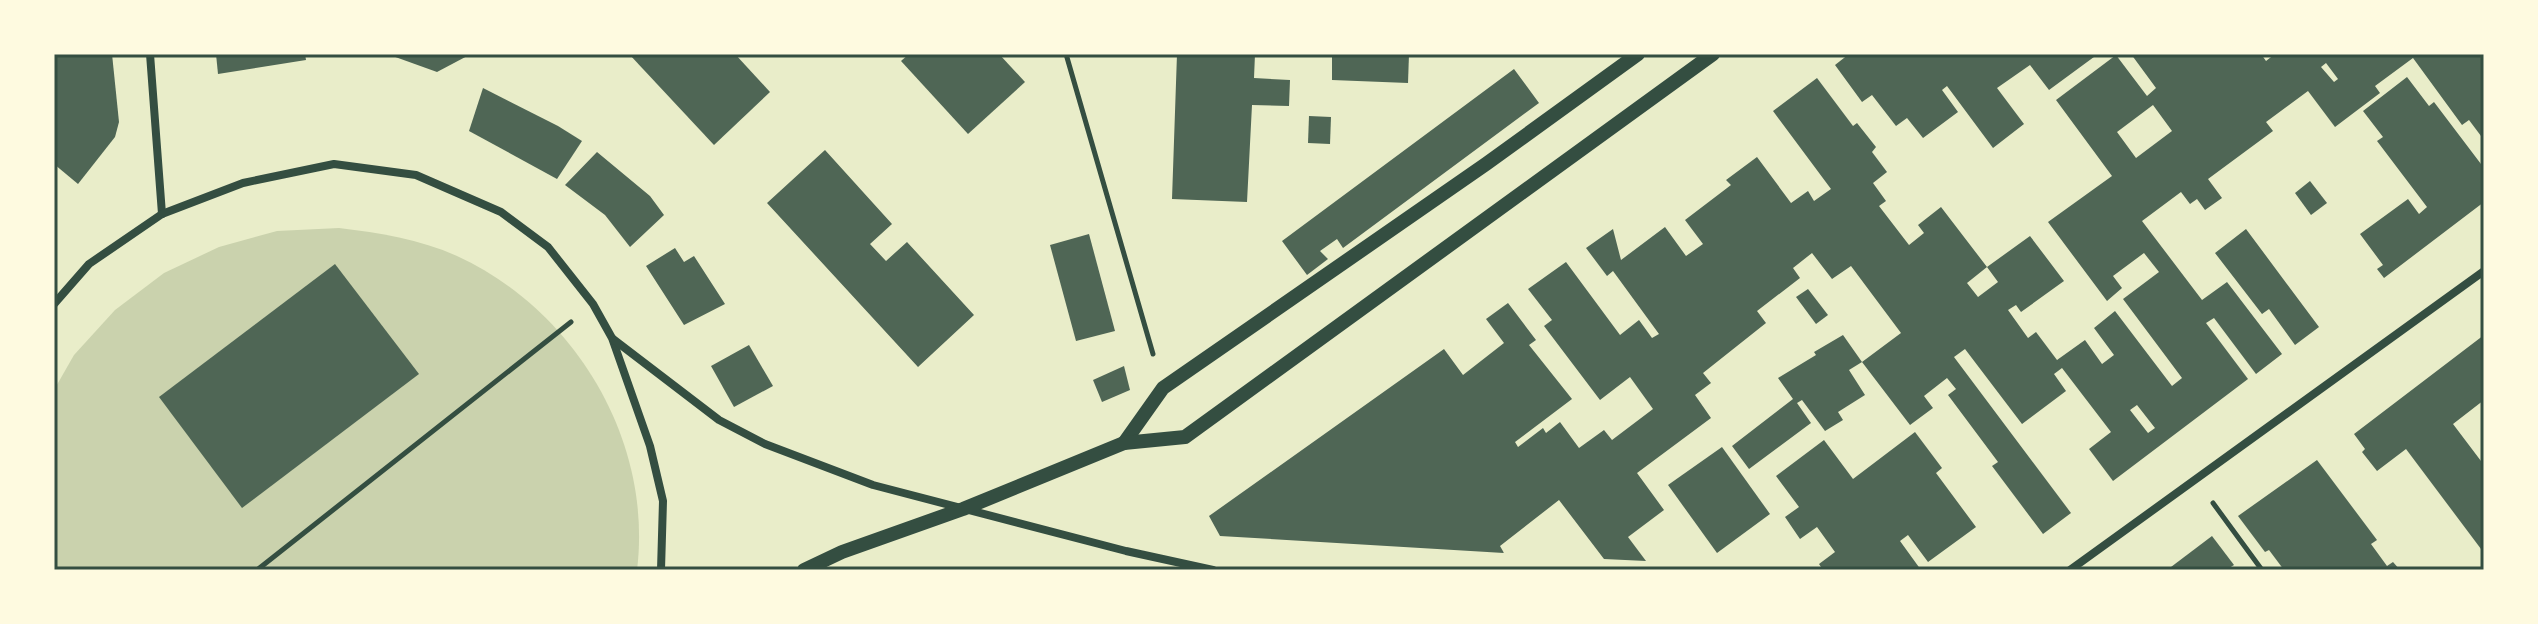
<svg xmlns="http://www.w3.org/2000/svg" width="2538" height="624" font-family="Poppins,sans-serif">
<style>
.green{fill:#cad2ad}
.building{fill:#4f6655;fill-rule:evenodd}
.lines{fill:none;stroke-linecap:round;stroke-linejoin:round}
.path{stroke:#344e41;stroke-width:5}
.minor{stroke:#344e41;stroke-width:8}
.tertiary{stroke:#344e41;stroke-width:14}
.neatline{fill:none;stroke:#344e41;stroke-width:3}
</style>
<rect width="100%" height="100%" fill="#e9edc9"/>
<path class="green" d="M339,228c41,5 80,11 118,28 118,54 196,185 180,314h-583v-180l20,-35 41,-45 49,-37 55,-26 58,-16z"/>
<g class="building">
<polygon points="54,54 112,54 119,122 115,137 78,184 54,164"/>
<polygon points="216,54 305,54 306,60 218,74"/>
<polygon points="387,54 471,54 437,72"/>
<polygon points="629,54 735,54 770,92 714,145"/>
<polygon points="909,54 999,54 1025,82 968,134 901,61"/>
<polygon points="1177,54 1255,54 1254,78 1290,80 1289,106 1252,105 1247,202 1172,199"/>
<polygon points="1332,54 1409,54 1408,83 1332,80"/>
<polygon points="1849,54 2098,54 2049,90 2030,65 1997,88 2024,124 1993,148 1947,86 1942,90 1958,112 1923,138 1907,118 1896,126 1872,95 1862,102 1835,65"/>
<path d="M2131,54h130l5,7 9,-7h209v86l-15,-20 -7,5 -49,-67 -38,28 5,7 -45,34 -27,-36 -42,31 7,9 -65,48 14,19 -17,12 -8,-11 -7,5 -9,-12 -39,29 60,79 25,-18 55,72 -26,20 -42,-56 -8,5 42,56 -135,102 -24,-32 22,-17 -49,-64 -8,6 12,17 -44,33 -57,-75 -11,8 117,156 -28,21 -51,-68 6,-4 -50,-67 8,-6 -9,-11 -23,18 9,12 -23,17 -48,-63 39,-29 -50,-67 -19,13 -20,-26 -19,15 7,10 -43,33 9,12 -63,50 8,10 -16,12 16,23 -74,55 27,37 -36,27 18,24 -42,-2 -45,-59 -59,46 4,7 -284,-17 -11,-20 235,-167 19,26 41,-32 -18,-24 22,-16 28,37 -7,5 43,54 -57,43 3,5 25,-19 3,5 14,-11 19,26 25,-18 8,10 41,-31 -23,-32 -30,23 -56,-74 8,-6 -24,-31 38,-27 54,73 19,-15 13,18 7,-4 -46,-63 -6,5 -21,-28 27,-19 8,31 44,-33 21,29 17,-12 -18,-24 46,-35 -5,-5 31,-23 34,46 17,-12 6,10 17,-12 -58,-78 44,-33 36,48 4,-3 19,24 -4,5 15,20 -14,11 13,18 -7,5 30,39 15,-12 -6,-8 23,-18 46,60 -20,16 11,14 20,-15 -11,-15 43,-31 34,45 -43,31 -5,-7 -8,5 20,28 8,-6 21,28 28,-20 17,24 12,-9 -20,-27 21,-17 57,75 10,-8 -59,-79 36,-27 -15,-19 -31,23 9,12 -15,13 -59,-79 64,-46 -56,-76 60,-45 31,41 9,-8zM2326,63l12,16 -4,3 -13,-15zM2153,105l19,26 -36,27 -19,-26zM2137,405l18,23 -7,5 -18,-23z"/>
<polygon points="1514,69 1539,103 1343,248 1337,239 1320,251 1328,259 1307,275 1282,241"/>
<polygon points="2407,77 2429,106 2434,102 2484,168 2484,202 2384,278 2377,269 2383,265 2360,234 2408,199 2419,214 2427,207 2377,141 2383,137 2363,111"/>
<polygon points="483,88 558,126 582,141 557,179 469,131"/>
<polygon points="1309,116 1331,117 1330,144 1308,143"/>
<polygon points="825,150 892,224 870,244 886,261 907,242 974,315 918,367 767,203"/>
<polygon points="597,152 650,196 664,215 630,247 605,215 565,185"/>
<polygon points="2310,181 2327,203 2311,215 2295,193"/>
<polygon points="2246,229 2319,327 2295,345 2269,309 2262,314 2215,253"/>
<polygon points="1089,234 1115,331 1076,341 1050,245"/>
<polygon points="675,248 684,262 694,256 725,304 684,325 646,266"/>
<polygon points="335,264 419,374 242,508 159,397"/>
<polygon points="1808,289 1828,315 1816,324 1796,297"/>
<polygon points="1843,335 1862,362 1849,370 1865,395 1838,412 1843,420 1825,431 1802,400 1797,403 1811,423 1749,469 1732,446 1793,399 1778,378 1816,355 1814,352"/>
<polygon points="2484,335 2484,400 2453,424 2484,465 2484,553 2406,449 2377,471 2362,452 2365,449 2354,434"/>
<polygon points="749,345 773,386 734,407 711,366"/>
<polygon points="1124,366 1130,390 1102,402 1093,380"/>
<polygon points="1915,432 1942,468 1936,473 1976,527 1928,562 1908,535 1900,541 1921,570 1823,570 1819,564 1835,552 1817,527 1800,539 1785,517 1799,507 1776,476 1824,440 1853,479"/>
<polygon points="1722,447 1770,514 1717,553 1668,485"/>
<polygon points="2317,460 2377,540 2371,544 2387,566 2393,562 2400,570 2284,570 2269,550 2265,552 2238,516"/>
<polygon points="2212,536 2234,565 2226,570 2167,570"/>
</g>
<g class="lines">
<g class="path">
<polyline points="1066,54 1153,354"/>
<polyline points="2213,503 2262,570"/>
<polyline points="257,570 571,322"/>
</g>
<g class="minor">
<polyline points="150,54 162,214"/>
<polyline points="54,304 89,264 162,214 243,183 334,164 416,175 501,212 548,247 593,304 612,338 650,446 663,501 661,570"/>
<polyline points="613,339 719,420 765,444 873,485 1126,551 1213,570"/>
<polyline points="2070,570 2484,271"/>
</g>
<g class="tertiary">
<polyline points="1124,443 1163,388 1486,164 1638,54"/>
<polyline points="804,570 842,552 963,509 1124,443 1185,437 1713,54"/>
</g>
</g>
<rect width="2538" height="624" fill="none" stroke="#fefae0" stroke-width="112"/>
<rect x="56" y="56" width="2426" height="512" class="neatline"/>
</svg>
